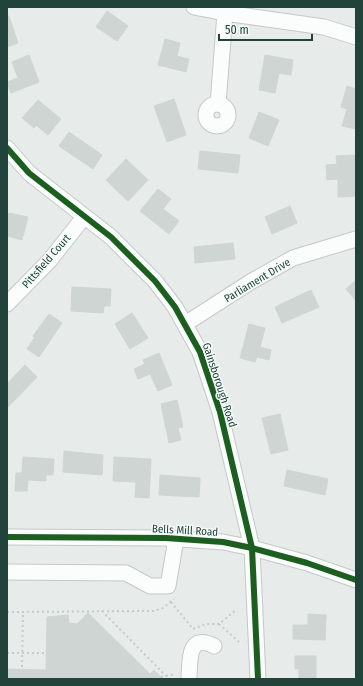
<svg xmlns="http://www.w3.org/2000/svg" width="363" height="686" font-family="'Fira Sans Condensed',sans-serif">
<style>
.building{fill:#ced5d3;stroke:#cfd5d3}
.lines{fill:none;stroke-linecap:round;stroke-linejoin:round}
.minor-casing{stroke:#c4c9c7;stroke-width:17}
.path{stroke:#c2ccca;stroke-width:2;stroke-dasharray:2 3;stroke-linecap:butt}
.minor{stroke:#fbfcfc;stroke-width:15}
.cycleway-casing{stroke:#f5fbf8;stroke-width:8}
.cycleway{stroke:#1b5e20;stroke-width:6}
.labels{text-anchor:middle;stroke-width:3;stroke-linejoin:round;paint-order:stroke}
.street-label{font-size:11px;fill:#21433a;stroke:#f5fbf8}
</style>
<rect width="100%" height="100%" fill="#e7ecea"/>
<g class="building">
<polygon points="107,11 128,26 117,41 96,27"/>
<polygon points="7,16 9,16 18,43 7,47"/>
<polygon points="165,39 180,43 177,56 189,59 186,72 158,65"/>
<polygon points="29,55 39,82 11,93 7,82 18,78 12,62"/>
<polygon points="265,55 293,60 291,75 279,73 275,93 259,90"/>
<polygon points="347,86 356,89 356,129 342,126 347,109 341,107"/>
<polygon points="174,99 186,135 167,142 154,106"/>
<polygon points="38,100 61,119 48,135 36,125 34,128 22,118"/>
<polygon points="259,112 279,120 268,146 249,138"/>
<polygon points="69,132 102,155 93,169 59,146"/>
<polygon points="200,151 240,155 238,173 198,169"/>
<polygon points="356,155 356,196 338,197 338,179 327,180 326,165 337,164 336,156"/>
<polygon points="126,159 148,180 128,201 106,180"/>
<polygon points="158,189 171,199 163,209 179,221 169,234 140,211"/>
<polygon points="290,206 297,223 272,234 265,217"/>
<polygon points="9,213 28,217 22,240 7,236 9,230 7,230 7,218"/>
<polygon points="233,243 235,259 195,263 194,247"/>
<polygon points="355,281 356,282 356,301 346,289"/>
<polygon points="72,287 111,289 110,306 104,306 103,313 71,311"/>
<polygon points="311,290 319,307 282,323 275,307"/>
<polygon points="132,313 148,338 130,349 115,324"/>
<polygon points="49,314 62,323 39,357 27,349 35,337 33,336"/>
<polygon points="249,324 265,328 260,347 271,350 269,360 257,357 255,362 240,358"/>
<polygon points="159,353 172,385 158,391 150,374 138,379 134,369 145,364 143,360"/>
<polygon points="25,365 37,377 8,407 7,384"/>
<polygon points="177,400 183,427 178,428 181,440 169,443 161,404"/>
<polygon points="280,414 288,450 271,454 262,418"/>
<polygon points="64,451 103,455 102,475 63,472"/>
<polygon points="23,457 54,459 53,475 46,475 46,481 28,480 27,491 15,491 16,473 22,473"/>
<polygon points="114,457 151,459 149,498 135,497 136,482 113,481"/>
<polygon points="287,470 328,479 325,495 284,486"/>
<polygon points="160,475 200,478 199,497 159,495"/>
<polygon points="88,613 150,674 154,670 163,679 7,679 7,669 46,670 47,617 68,615 69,623 77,624"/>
<polygon points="308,614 326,615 325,640 293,639 293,625 308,625"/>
<polygon points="295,656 316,656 316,679 299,679 299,669 295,669"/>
</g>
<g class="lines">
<g class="minor-casing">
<g id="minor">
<polyline points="194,7 225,13 324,27 356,37"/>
<circle cx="217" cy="115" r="11"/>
<polyline points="218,104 225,13"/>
<polyline points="7,148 29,173 111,237 155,281 175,307 200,352 220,412 252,548 258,679"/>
<polyline points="7,304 50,260 84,217"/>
<polyline points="185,324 252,281 293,258 356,239"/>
<polyline points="7,537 166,538 223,542 252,548 307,563 356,580"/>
<polyline points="7,572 126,573 150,586 168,586 176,539"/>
<path d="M189,679c1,-17 -2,-47 25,-33"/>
</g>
</g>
<g class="path">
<polyline points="171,602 193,629 206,624 219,624 236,610"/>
<polyline points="102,611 166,676"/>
<polyline points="7,612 154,611 163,608 174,599"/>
<polyline points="219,624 239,642"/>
<polyline points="7,653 44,653"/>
<polyline points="22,667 23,611"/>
<polyline points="161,677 175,674"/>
</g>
<use href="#minor" class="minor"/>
<g class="cycleway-casing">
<g id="cycleway">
<polyline points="7,148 29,173 111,237 155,281 175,307 200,352 220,412 252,548 258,679"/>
<polyline points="7,537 166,538 223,542 252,548 307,563 356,580"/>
</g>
</g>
<use href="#cycleway" class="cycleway"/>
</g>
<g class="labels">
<g class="street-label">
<text transform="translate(46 261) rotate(-49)" y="4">Pittsfield Court</text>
<text transform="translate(257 280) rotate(-31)" y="4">Parliament Drive</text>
<text transform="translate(220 385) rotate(72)" y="4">Gainsborough Road</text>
<text transform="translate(185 530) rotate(3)" y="4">Bells Mill Road</text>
</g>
</g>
<rect width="363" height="686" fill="none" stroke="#21433a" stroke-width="16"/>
<path d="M219 34v6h93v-6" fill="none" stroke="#21433a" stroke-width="2"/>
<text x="225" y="34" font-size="12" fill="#21433a" stroke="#f5fbf8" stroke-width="3" paint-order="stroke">50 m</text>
</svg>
